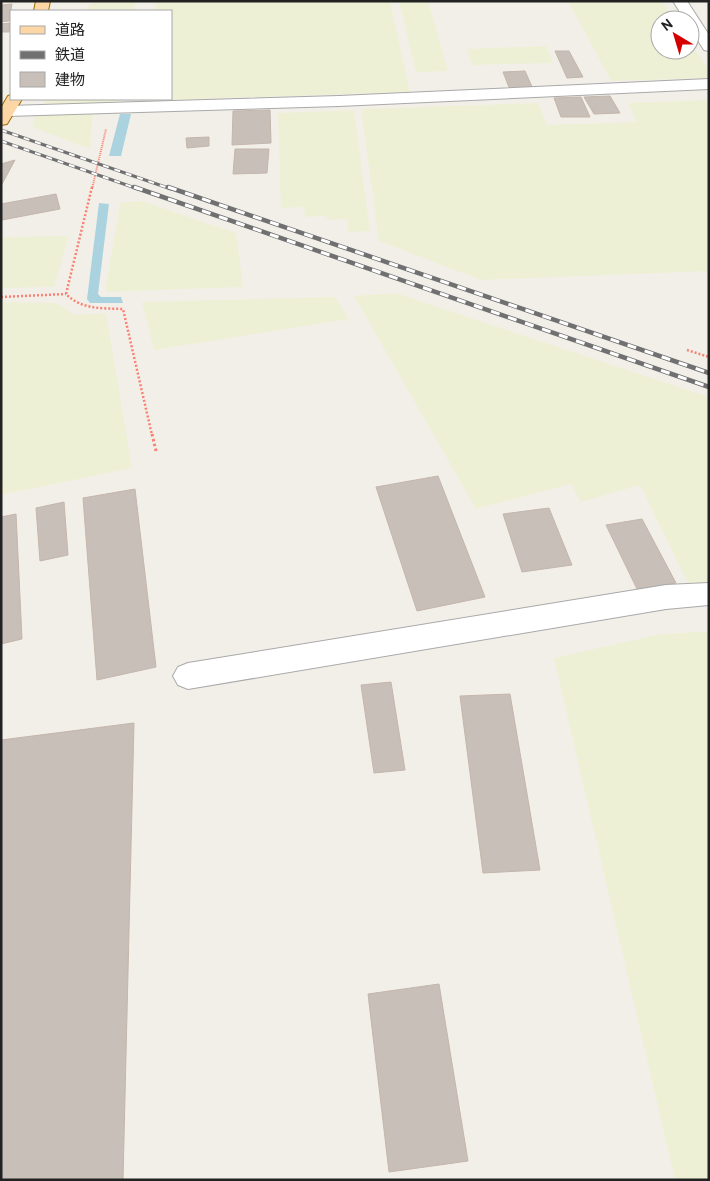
<svg xmlns="http://www.w3.org/2000/svg" width="710" height="1181" font-family="Overpass,'Noto Sans JP',sans-serif">
<style>
.farmland{fill:#eef0d5}
.water{fill:#aad3df}
.building{fill:#c7bfb8;stroke:#c4b6ab}
.lines{fill:none;stroke-linecap:round;stroke-linejoin:round}
.minor-casing{stroke:#a9a9a9;stroke-width:2}
.major-casing{stroke:#a06b00;stroke-width:2}
.path-far2{stroke:#fa8072;stroke-width:2;stroke-dasharray:1 1;stroke-linecap:butt}
.path-far1{stroke:#fa8072;stroke-width:2.5;stroke-dasharray:2 2;stroke-linecap:butt}
.path{stroke:#fa8072;stroke-width:3;stroke-dasharray:2.5 2.5;stroke-linecap:butt}
.minor{fill:#fff;fill-rule:evenodd}
.major{fill:#fcd6a4;fill-rule:evenodd}
.rail-far1-casing{stroke:#707070;stroke-width:3}
.rail-casing{stroke:#707070;stroke-width:4.5}
.rail-far1{stroke:#fff;stroke-width:2;stroke-dasharray:6;stroke-linecap:butt}
.rail{stroke:#fff;stroke-width:3;stroke-dasharray:9;stroke-linecap:butt}
</style>
<rect width="100%" height="100%" fill="#f2efe9"/>
<g class="farmland">
<polygon points="97,1 136,1 134,11 87,11 89,5"/>
<polygon points="156,1 390,1 410,92 139,101 139,99 171,99 171,11 154,11"/>
<polygon points="399,1 428,1 448,71 416,72"/>
<polygon points="568,1 662,1 674,20 660,20 660,50 690,50 690,43 709,70 709,78 611,81"/>
<polygon points="546,46 553,63 472,65 467,49"/>
<polygon points="45,99 118,99 117,103 44,105"/>
<polygon points="709,100 709,271 481,280 379,241 361,109 538,103 547,125 637,122 628,103"/>
<polygon points="354,110 370,231 348,232 347,219 329,220 325,216 305,217 304,207 281,208 278,113"/>
<polygon points="36,114 93,114 90,149 32,127"/>
<polygon points="142,201 236,233 243,287 105,292 120,203"/>
<polygon points="69,236 54,287 1,288 1,237"/>
<polygon points="396,293 709,397 709,582 688,583 640,485 581,502 571,484 476,509 354,296"/>
<polygon points="335,297 349,319 154,350 142,302"/>
<polygon points="1,302 56,303 75,315 106,313 132,468 1,495"/>
<polygon points="709,631 709,1180 675,1180 554,658 656,635"/>
</g>
<g class="water">
<polygon points="120,114 131,114 121,156 109,156"/>
<polygon points="99,203 109,204 98,294 101,297 121,297 123,303 90,303 87,299"/>
</g>
<g class="building">
<polygon points="12,4 9,21 1,22 1,5"/>
<polygon points="11,23 9,32 1,32 1,24"/>
<polygon points="555,51 569,51 583,77 567,78"/>
<polygon points="525,71 533,89 510,90 503,72"/>
<polygon points="610,96 620,113 594,114 584,97"/>
<polygon points="581,97 590,117 561,117 554,98"/>
<polygon points="270,110 271,143 232,145 233,111"/>
<polygon points="209,137 209,146 187,148 186,138"/>
<polygon points="235,149 269,149 267,173 233,174"/>
<polygon points="15,160 1,186 1,164"/>
<polygon points="56,194 60,209 2,220 1,204"/>
<polygon points="438,476 485,597 417,611 376,487"/>
<polygon points="135,489 156,667 97,680 83,498"/>
<polygon points="64,502 68,555 40,561 36,508"/>
<polygon points="549,508 572,565 522,572 503,514"/>
<polygon points="16,514 22,639 1,644 1,517"/>
<polygon points="642,519 676,583 637,589 606,525"/>
<polygon points="391,682 405,770 374,773 361,685"/>
<polygon points="510,694 540,870 483,873 460,696"/>
<polygon points="134,723 123,1180 1,1180 1,740"/>
<polygon points="439,984 468,1161 389,1172 368,994"/>
</g>
<g class="lines">
<g class="minor-casing">
<g id="minor">
<polygon points="673,1 687,1 709,35 709,51 704,50 690,28 690,20 685,20"/>
<polygon points="709,79 709,89 339,106 8,116 1,113 2,108 8,106 339,96"/>
<polygon points="709,583 709,605 666,609 188,689 178,685 173,676 178,667 188,663 666,585"/>
</g>
</g>
<g class="major-casing">
<g id="major">
<polygon points="36,1 50,1 48,11 34,11"/>
<polygon points="11,95 11,99 22,99 7,124 1,125 1,108 8,96"/>
</g>
</g>
<polyline class="path-far2" points="92,189 106,129"/>
<g class="path-far1">
<path d="M92,187l-26,107c16,16 36,14 57,15l29,126"/>
<polyline points="1,297 66,294"/>
<polyline points="687,350 709,357"/>
</g>
<polyline class="path" points="152,434 156,451"/>
<use href="#minor" class="minor"/>
<use href="#major" class="major"/>
<g class="rail-far1-casing">
<g id="rail-far1">
<polyline points="1,130 171,189"/>
<polyline points="1,141 138,189"/>
</g>
</g>
<g class="rail-casing">
<g id="rail">
<polyline points="134,187 709,387"/>
<polyline points="168,187 709,373"/>
</g>
</g>
<use href="#rail-far1" class="rail-far1"/>
<use href="#rail" class="rail"/>
</g>
<rect width="710" height="1181" fill="none" stroke="#222222" stroke-width="5"/>
<rect x="10" y="10" width="162" height="90" fill="#ffffff" stroke="#a7a7a7"/>
<rect x="20" y="26" width="25" height="8" fill="#fcd6a4" stroke="#a7a7a7"/>
<text x="55" y="35" font-size="15" fill="#222222">道路</text>
<rect x="20" y="51" width="25" height="8" fill="#707070" stroke="#a7a7a7"/>
<text x="55" y="60" font-size="15" fill="#222222">鉄道</text>
<rect x="20" y="72" width="25" height="15" fill="#c7bfb8" stroke="#a7a7a7"/>
<text x="55" y="85" font-size="15" fill="#222222">建物</text>
<g transform="translate(675 35) rotate(322)"><circle r="24" fill="#ffffff" stroke="#a7a7a7"/>
<path d="M0-4L9 19L0 12L-9 19Z" fill="#d40000"/>
<text y="-8" font-size="14" font-weight="bold" text-anchor="middle" fill="#222222">N</text>
</g>
</svg>
